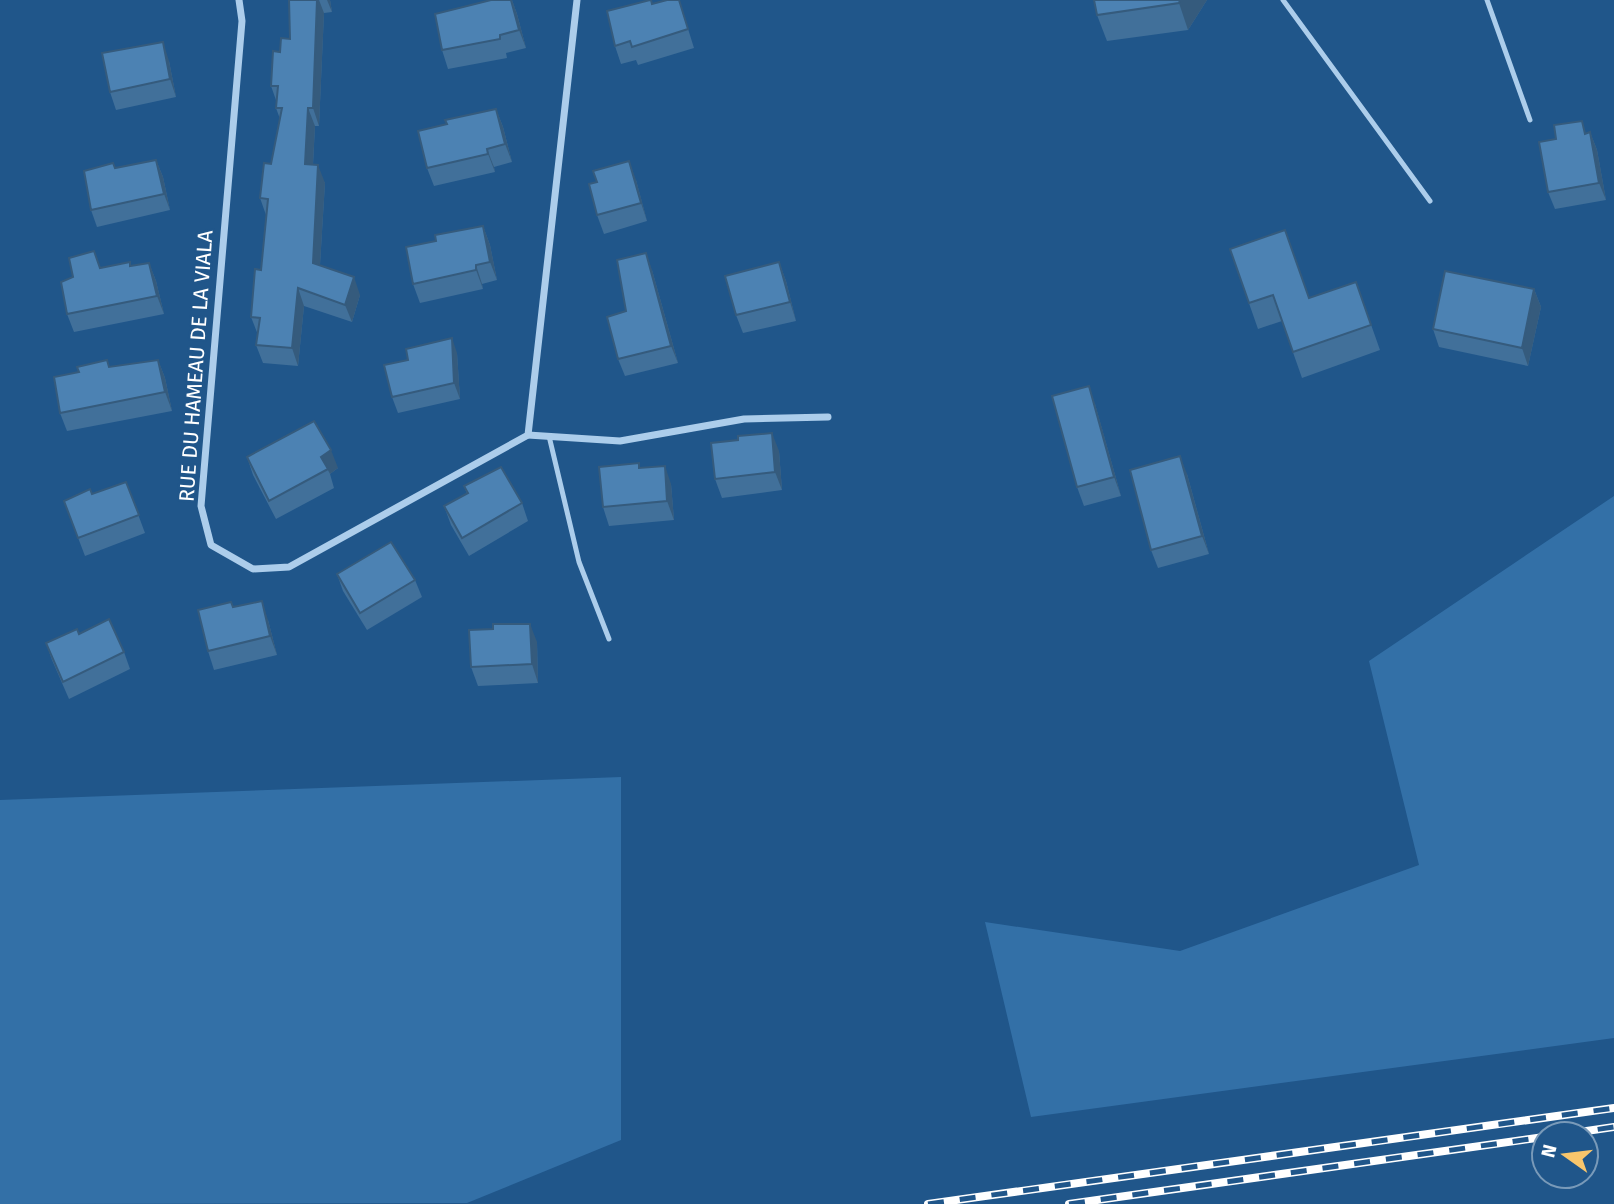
<svg xmlns="http://www.w3.org/2000/svg" width="1614" height="1204" font-family="'Fira Sans',sans-serif">
<style>
.green{fill:#3370a7}
.lines{fill:none;stroke-linecap:round;stroke-linejoin:round}
.service{stroke:#accdeb;stroke-width:5}
.minor{stroke:#accdeb;stroke-width:7}
.rail-casing{stroke:#fff;stroke-width:8}
.rail{stroke:#20568a;stroke-width:5;stroke-dasharray:16;stroke-linecap:butt}
.wall{fill:#41709a}
.shaded-wall{fill:#355b7d}
.building{fill:#4c82b3;stroke:#355b7d;stroke-width:2}
.labels{text-anchor:middle;stroke-width:5;stroke-linejoin:round;paint-order:stroke}
.street-label{font-size:21px;fill:#fff;stroke:#20568a}
</style>
<rect width="100%" height="100%" fill="#20568a"/>
<g class="green">
<polygon points="1614,496 1614,1038 1031,1117 985,922 1180,951 1419,865 1369,661"/>
<polygon points="621,777 621,1140 467,1203 0,1204 0,800"/>
</g>
<g class="lines">
<g class="service">
<polyline points="1283,0 1430,201"/>
<polyline points="1487,0 1530,120"/>
<polyline points="549,436 579,562 609,639"/>
</g>
<g class="minor">
<polyline points="239,0 242,21 201,506 211,545 253,569 289,567 528,435 577,0"/>
<polyline points="528,435 620,441 744,419 828,417"/>
</g>
<g class="rail-casing">
<g id="rail">
<polyline points="1566,1134 1614,1127"/>
<polyline points="928,1204 1614,1108"/>
<polyline points="1069,1204 1544,1137"/>
</g>
</g>
<use href="#rail" class="rail"/>
</g>
<g class="wall">
<polygon points="289,0 330,0 332,12 324,13 319,126 315,126 313,165 325,183 320,265 360,295 352,322 304,306 298,366 263,363 256,345 258,335 251,317 261,270 266,215 260,198 271,164 280,119 276,108 277,103 271,86 280,52 290,39"/>
<polygon points="512,0 517,14 526,48 506,53 507,58 448,69 442,50"/>
<polygon points="1094,0 1207,0 1188,30 1107,41 1097,15"/>
<polygon points="652,4 684,16 694,48 638,65 636,60 621,64 615,46"/>
<polygon points="169,61 176,97 116,110 110,92"/>
<polygon points="496,109 503,127 512,162 494,167 495,172 434,186 427,168 447,124"/>
<polygon points="1590,132 1597,150 1606,200 1555,209 1548,192 1586,133"/>
<polygon points="156,160 163,177 170,210 97,227 91,210 115,168"/>
<polygon points="636,180 647,221 604,234 597,215 597,182"/>
<polygon points="483,226 490,245 497,280 482,284 483,289 420,303 413,284 436,241"/>
<polygon points="1230,249 1309,298 1356,282 1380,350 1302,378 1282,321 1258,329"/>
<polygon points="130,262 131,266 149,263 156,281 164,314 74,332 67,314 100,268"/>
<polygon points="779,262 786,281 796,321 743,333 736,315"/>
<polygon points="652,270 678,363 625,376 618,359"/>
<polygon points="1534,289 1541,307 1528,366 1439,347 1433,329"/>
<polygon points="457,353 460,399 398,413 392,397"/>
<polygon points="158,360 165,378 172,411 67,431 60,413 109,367"/>
<polygon points="1095,404 1121,496 1084,506 1077,487"/>
<polygon points="779,451 782,490 722,498 715,479"/>
<polygon points="247,457 338,468 330,474 334,488 276,519 253,475"/>
<polygon points="641,467 671,484 674,520 609,526 603,507"/>
<polygon points="1187,474 1209,554 1158,568 1151,550"/>
<polygon points="126,482 145,533 85,556 64,501 92,494"/>
<polygon points="464,486 522,503 528,521 469,556 451,525 444,506 467,494"/>
<polygon points="337,574 415,580 422,597 367,630 343,591"/>
<polygon points="233,607 268,620 277,655 214,670 208,651"/>
<polygon points="79,634 124,652 130,669 69,699 52,660 46,643"/>
<polygon points="537,642 538,683 478,686 471,667"/>
</g>
<g class="shaded-wall">
<polygon points="317,0 319,0 324,13 319,126 313,108"/>
<polygon points="327,0 330,0 332,12"/>
<polygon points="512,0 517,14 526,48 519,30"/>
<polygon points="1180,0 1207,0 1188,30 1179,3"/>
<polygon points="163,42 169,61 176,97 170,79"/>
<polygon points="308,108 315,126 312,181 305,164"/>
<polygon points="496,109 503,127 512,162 505,144"/>
<polygon points="1590,132 1597,150 1606,200 1599,183"/>
<polygon points="487,149 494,167 495,172 488,154"/>
<polygon points="156,160 163,177 170,210 164,194"/>
<polygon points="629,161 636,180 647,221 641,203"/>
<polygon points="318,165 325,183 319,280 313,263"/>
<polygon points="483,226 490,245 497,280 490,262"/>
<polygon points="646,253 652,270 678,363 671,346"/>
<polygon points="779,262 786,281 796,321 790,302"/>
<polygon points="149,263 156,281 164,314 157,296"/>
<polygon points="476,265 482,284 483,289 476,270"/>
<polygon points="354,277 360,295 352,322 345,305"/>
<polygon points="298,288 304,306 298,366 292,348"/>
<polygon points="1534,289 1541,307 1528,366 1522,348"/>
<polygon points="452,338 457,353 460,399 454,383"/>
<polygon points="158,360 165,378 172,411 165,392"/>
<polygon points="1089,386 1095,404 1121,496 1114,477"/>
<polygon points="772,433 779,451 782,490 775,472"/>
<polygon points="331,450 338,468 330,474 321,457"/>
<polygon points="1180,456 1187,474 1209,554 1202,536"/>
<polygon points="665,466 671,484 674,520 667,501"/>
<polygon points="262,601 268,620 277,655 270,636"/>
<polygon points="530,624 537,642 538,683 532,664"/>
</g>
<g class="building">
<polygon points="289,0 317,0 313,108 308,108 305,164 318,165 313,263 354,277 345,305 298,288 292,348 256,345 260,318 251,317 255,269 261,270 268,199 260,198 264,163 271,164 282,108 276,108 278,86 271,86 273,51 280,52 281,38 290,39"/>
<polygon points="491,0 511,0 519,30 500,35 500,39 442,50 435,14"/>
<polygon points="650,0 651,0 652,4 667,0 679,0 688,29 632,47 630,41 615,46 607,11"/>
<polygon points="1094,0 1180,0 1179,3 1097,15"/>
<polygon points="163,42 170,79 110,92 102,53"/>
<polygon points="496,109 505,144 487,149 488,154 427,168 418,131 447,124 445,120"/>
<polygon points="1582,121 1585,134 1590,132 1599,183 1548,192 1539,142 1556,139 1554,125"/>
<polygon points="156,160 164,194 91,210 84,171 113,163 115,168"/>
<polygon points="629,161 641,203 597,215 589,184 597,182 593,171"/>
<polygon points="483,226 490,262 476,265 476,270 413,284 406,247 436,241 435,235"/>
<polygon points="1285,230 1309,298 1356,282 1371,325 1293,352 1273,295 1249,303 1230,249"/>
<polygon points="94,251 100,268 130,262 130,266 149,263 157,296 67,314 61,282 73,277 69,258"/>
<polygon points="646,253 671,346 618,359 607,317 626,311 617,260"/>
<polygon points="779,262 790,302 736,315 725,276"/>
<polygon points="1445,271 1534,289 1522,348 1433,329"/>
<polygon points="452,338 454,383 392,397 384,365 408,360 406,349"/>
<polygon points="107,360 109,367 158,360 165,392 60,413 54,377 79,372 77,367"/>
<polygon points="1089,386 1114,477 1077,487 1052,396"/>
<polygon points="314,421 331,450 321,457 328,469 269,501 247,457"/>
<polygon points="772,433 775,472 715,479 711,443 738,440 738,436"/>
<polygon points="1180,456 1202,536 1151,550 1130,470"/>
<polygon points="639,463 639,468 665,466 667,501 603,507 599,467"/>
<polygon points="501,467 522,503 462,538 444,506 468,493 464,486"/>
<polygon points="126,482 139,515 78,538 64,501 90,489 92,494"/>
<polygon points="391,542 415,580 360,613 337,574"/>
<polygon points="262,601 270,636 208,651 198,610 231,602 233,607"/>
<polygon points="109,619 124,652 63,682 46,643 77,629 79,634"/>
<polygon points="493,624 530,624 532,664 471,667 469,630 493,629"/>
</g>
<g class="labels">
<g class="street-label">
<text transform="translate(196 366) rotate(-86)" y="7">RUE DU HAMEAU DE LA VIALA</text>
</g>
</g>
<g transform="translate(1565 1155) rotate(284)"><circle r="33" fill="#20568a" stroke="#799ab9" stroke-width="2"/>
<path d="M0-5L12 26L0 18L-12 26Z" fill="#f9c66c"/>
<text y="-10" font-size="19" font-weight="bold" text-anchor="middle" fill="#ffffff">N</text>
</g>
</svg>
